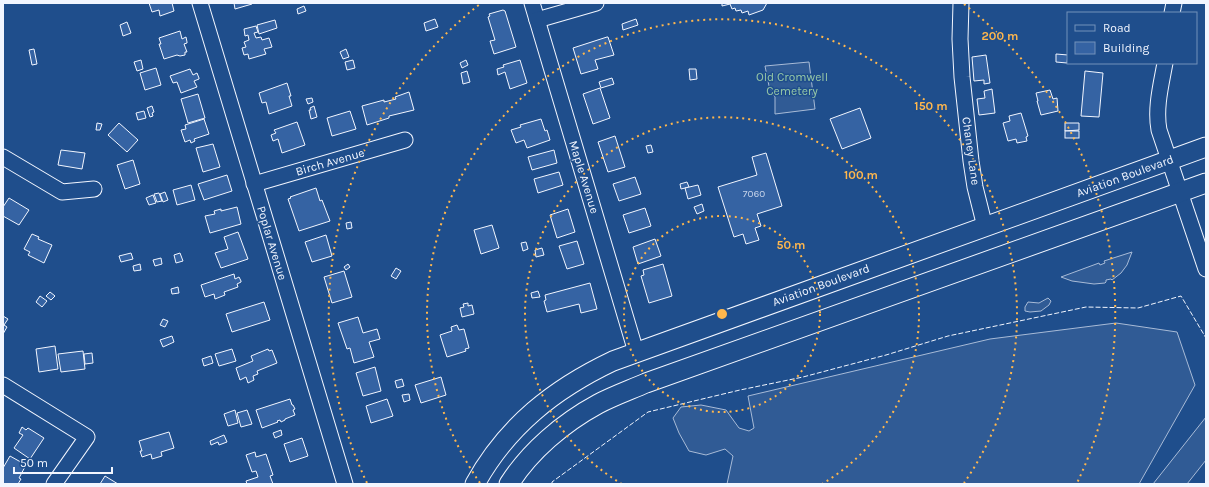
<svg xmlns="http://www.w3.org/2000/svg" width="1209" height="487" font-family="Karla,sans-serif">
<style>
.built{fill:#305b95;stroke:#a8bbd7}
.building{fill:#3563a3;stroke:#f2f6ff}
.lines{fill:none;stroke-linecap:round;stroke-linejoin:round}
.minor-casing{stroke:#f2f6ff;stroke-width:17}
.major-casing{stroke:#f2f6ff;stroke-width:21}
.minor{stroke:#1f4e8c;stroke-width:15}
.major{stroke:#1f4e8c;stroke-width:19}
.fence{stroke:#f2f6ff;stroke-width:1;stroke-dasharray:5 2;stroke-linecap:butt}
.ring{fill:none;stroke:#ffb74d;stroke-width:2;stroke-dasharray:2 4}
.labels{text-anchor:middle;stroke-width:3;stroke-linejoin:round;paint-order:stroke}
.number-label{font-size:10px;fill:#c3d1e8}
.park-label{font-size:12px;fill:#97c8a6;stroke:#1f4e8c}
.street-label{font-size:12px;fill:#f2f6ff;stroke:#1f4e8c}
.centre{fill:#ffb74d;stroke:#1f4e8c;stroke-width:2}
.ring-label{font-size:12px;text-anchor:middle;font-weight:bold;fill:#ffb74d;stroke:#1f4e8c;stroke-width:3;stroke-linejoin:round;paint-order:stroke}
</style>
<rect width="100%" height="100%" fill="#1f4e8c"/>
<g class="built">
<polygon points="809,62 815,109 775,114 775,97 769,86 765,66"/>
<polygon points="1132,252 1127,265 1121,273 1112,280 1111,279 1106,280 1106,282 1105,283 1094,284 1072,281 1061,277 1099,263 1100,265 1105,263 1104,261"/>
<polygon points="1048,298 1051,301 1049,305 1041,311 1030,312 1025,311 1025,307 1028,302 1039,303"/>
<polygon points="1116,323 1177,332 1195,385 1139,484 727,484 733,456 725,449 706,455 689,451 679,433 673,418 681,407 701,405 726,410 739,428 749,431 754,428 748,396 990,339"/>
<polygon points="1206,417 1206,460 1187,484 1153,484"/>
</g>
<g class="building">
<polygon points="149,3 172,3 174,11 160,16 159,10 152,12"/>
<polygon points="234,3 252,3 252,4 235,9"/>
<polygon points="722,3 767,3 763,10 749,15 748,11 742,13 741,10 736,11 735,8 732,9 730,4 722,6"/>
<polygon points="304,6 306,11 298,14 297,9"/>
<polygon points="503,10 505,11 516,47 494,54 490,41 495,40 488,17 490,16 489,14"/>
<polygon points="435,19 438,27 426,31 424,23"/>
<polygon points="636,19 638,25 623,30 622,24"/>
<polygon points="275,20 277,28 259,34 257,25"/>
<polygon points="127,22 131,33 123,36 120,25"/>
<polygon points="256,26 258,32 254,33 256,38 261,37 262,40 269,38 272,47 264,49 266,54 249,59 248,54 244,55 242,48 246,47 244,42 249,40 248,35 245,36 244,29"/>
<polygon points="180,31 182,39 186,37 187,42 187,43 184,44 187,52 185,52 185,55 180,56 177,55 164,59 159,44 161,44 159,38"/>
<polygon points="607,37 608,37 614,55 595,60 598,69 581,74 573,48"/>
<polygon points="34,49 37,64 32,65 29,50"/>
<polygon points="346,49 349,57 343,59 340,52"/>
<polygon points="1056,54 1068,55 1067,63 1056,62"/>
<polygon points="986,55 990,83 984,84 984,80 974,81 972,57"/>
<polygon points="141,60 143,69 137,71 134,62"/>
<polygon points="353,60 355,68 347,70 345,62"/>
<polygon points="466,60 468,65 462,68 460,63"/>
<polygon points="520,60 527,83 510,89 505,72 498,75 497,69 504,67 503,65"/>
<polygon points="156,68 161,85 145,90 140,73"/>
<polygon points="190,69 193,75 197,73 199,78 199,79 194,81 197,87 181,93 177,82 173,83 170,76"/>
<polygon points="689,69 696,69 697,79 690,80"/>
<polygon points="467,71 470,82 463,84 461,73"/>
<polygon points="1085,71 1103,73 1099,117 1081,116"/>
<polygon points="612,78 614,84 601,88 599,82"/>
<polygon points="287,83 291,96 289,96 292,106 269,114 266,102 262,103 259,93"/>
<polygon points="600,88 610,118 593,124 583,94"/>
<polygon points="992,89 995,113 979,115 977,99 985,98 984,91"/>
<polygon points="1050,90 1053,99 1057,98 1058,111 1041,115 1037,101 1038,101 1036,93"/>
<polygon points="409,92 414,110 389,116 389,118 367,125 362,106 384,100 384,102 396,99 395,97"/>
<polygon points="198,94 205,118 188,123 181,99"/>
<polygon points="312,98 313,102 308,104 306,99"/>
<polygon points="152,106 154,112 152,113 153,116 150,117 147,108"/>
<polygon points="314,106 317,117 311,119 309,110 311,110 310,108"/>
<polygon points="860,108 871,138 842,149 830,119"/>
<polygon points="144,111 146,118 138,120 136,113"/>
<polygon points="350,111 356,129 332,136 327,118"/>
<polygon points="1021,113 1028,136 1026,137 1027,141 1017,143 1016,139 1008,141 1003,123 1010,121 1009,116"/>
<polygon points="204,119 209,134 194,139 195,141 191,143 190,140 185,142 181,130 186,129 185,125"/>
<polygon points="541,119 545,131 547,130 550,140 527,148 524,140 516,143 511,130 521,127 520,125"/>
<polygon points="297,122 305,145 282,153 278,139 273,141 271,135 276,133 274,130"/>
<polygon points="97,123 102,124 100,130 96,130"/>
<polygon points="119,123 138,140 127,152 108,135"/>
<polygon points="1065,123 1079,123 1079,130 1065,131"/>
<rect x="1065" y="131" width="14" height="7"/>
<polygon points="615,136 625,167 608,172 598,142"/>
<polygon points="213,144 220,167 203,172 196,148"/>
<polygon points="651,145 653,152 648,153 646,146"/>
<polygon points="61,150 85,153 82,169 58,165"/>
<polygon points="554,150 557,163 532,170 528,157"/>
<polygon points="766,153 782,206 757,214 761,226 755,228 759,240 746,244 743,234 734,237 718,187 757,175 752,157"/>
<polygon points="133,160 140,184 125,189 117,165"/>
<polygon points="559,172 563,185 538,193 534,179"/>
<polygon points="227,175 232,191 204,200 198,184"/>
<polygon points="635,177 641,194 619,201 613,184"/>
<polygon points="687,182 689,187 681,189 680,184"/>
<polygon points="191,185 195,200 177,205 173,190"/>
<polygon points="698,185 701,195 688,199 685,188"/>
<polygon points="316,188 320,201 322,200 330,221 299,231 288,199 291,198 290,197"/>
<polygon points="165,192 168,200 163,202 160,194"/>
<polygon points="159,193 162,201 157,202 154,194"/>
<polygon points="153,195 156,203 149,205 146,198"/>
<polygon points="9,198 29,210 19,225 3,216 3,207"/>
<polygon points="702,204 704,211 697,214 694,207"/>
<polygon points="237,207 241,224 210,233 205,216 215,214 214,211 221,209 221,211"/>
<polygon points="645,208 651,226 629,233 623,215"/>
<polygon points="568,209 575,232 557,238 550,215"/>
<polygon points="351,222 352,228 347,229 346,223"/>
<polygon points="492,225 499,248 481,254 474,230"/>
<polygon points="238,232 248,259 221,268 215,253 228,249 224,237"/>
<polygon points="32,234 39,237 38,239 52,245 44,263 28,255 30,252 24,249"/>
<polygon points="326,235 332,256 312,262 305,242"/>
<polygon points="655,239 661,256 638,264 633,247"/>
<polygon points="577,241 584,264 567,269 559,246"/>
<polygon points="526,242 528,249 523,251 521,243"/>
<polygon points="542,248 544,255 536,257 535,250"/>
<polygon points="131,253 133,259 121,262 119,256"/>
<polygon points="180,253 183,261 176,263 174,255"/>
<polygon points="161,258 162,264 155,266 153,260"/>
<polygon points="140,264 141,270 134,271 133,266"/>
<polygon points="348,264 350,267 346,270 344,267"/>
<polygon points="663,264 672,296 649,303 641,276 644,275 643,270"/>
<polygon points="396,268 401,271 396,279 391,276"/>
<polygon points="344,271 352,297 332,303 324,277"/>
<polygon points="234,274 235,279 239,277 241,281 241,282 237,284 238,287 224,292 225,295 215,299 214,294 205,297 201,285"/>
<polygon points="590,283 597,309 581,313 579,304 547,312 544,301 546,300 545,295"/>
<polygon points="178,287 179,293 172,294 171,289"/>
<polygon points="538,291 540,297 532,298 531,293"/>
<polygon points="50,292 55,296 51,300 46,296"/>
<polygon points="40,296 47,301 42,307 36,302"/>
<polygon points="264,302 270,320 232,332 226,314"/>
<polygon points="468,303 468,306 472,305 474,314 462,317 460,308 464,307 463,304"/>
<polygon points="3,316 8,319 4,325 7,327 3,334"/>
<polygon points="358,317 363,333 377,329 380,339 369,342 374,357 354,363 350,348 347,349 338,323"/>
<polygon points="163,319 168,321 165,327 160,325"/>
<polygon points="457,325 459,330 464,329 469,348 465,349 466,351 447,357 440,335 452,331 451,327"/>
<polygon points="172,336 174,342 163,347 160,340"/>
<polygon points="55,346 58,369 39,372 36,349"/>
<polygon points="232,349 236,361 219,366 215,354"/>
<polygon points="268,349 269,351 272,350 277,363 257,371 258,374 253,376 254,380 248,383 246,377 240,380 236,368 253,361 251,356"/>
<polygon points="83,351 85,369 61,372 58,354"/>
<polygon points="92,353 93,363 85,364 84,354"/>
<polygon points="211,356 213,363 204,366 202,359"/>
<polygon points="375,367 381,391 363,396 356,373"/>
<polygon points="441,377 446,395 421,403 415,385"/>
<polygon points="402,379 404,386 397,388 395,381"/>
<polygon points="409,394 410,400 404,402 402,395"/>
<polygon points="290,399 292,405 293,405 295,409 293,410 295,415 285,419 285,420 281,422 280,420 277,421 278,422 262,428 256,410"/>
<polygon points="387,399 393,416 371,423 366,406"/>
<polygon points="235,410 238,423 228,426 224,414"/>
<polygon points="247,410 252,424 241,427 237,413"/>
<polygon points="22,427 26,430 28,428 44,438 30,459 14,448 23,435 19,433"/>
<polygon points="281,430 282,435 275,438 273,433"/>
<polygon points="169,432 174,448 161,452 162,456 152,459 151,454 142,457 140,451 142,451 139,441"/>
<polygon points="224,435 227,442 219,445 218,442 211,445 210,441"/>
<polygon points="302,438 308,456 290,462 284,444"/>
<polygon points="255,452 256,457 266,454 273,475 270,476 273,484 247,484 246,481 258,477 256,471 252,472 246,455"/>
<polygon points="10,456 26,465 19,478 21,479 18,484 3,484 3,468"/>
<polygon points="105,476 118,484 100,484"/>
</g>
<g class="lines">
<g class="minor-casing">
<g id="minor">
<polyline points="200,3 345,484"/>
<polyline points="532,3 636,352"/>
<polyline points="961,3 960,39 962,77 971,161 975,187 985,227"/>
<polyline points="1172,13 1174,3"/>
<polyline points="537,20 596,3"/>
<path d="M1165,63c-4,22 -10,45 -6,67l47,139"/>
<polyline points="3,157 62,192 94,189"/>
<polyline points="254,184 405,140"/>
<polyline points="3,385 87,437 54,484"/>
</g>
</g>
<g class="major-casing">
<g id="major">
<path d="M475,484c32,-58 79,-95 138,-123l593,-214"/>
<path d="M509,484c21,-33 54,-61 89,-80 15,-8 32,-14 48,-21l560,-200"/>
</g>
</g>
<use href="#minor" class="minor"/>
<use href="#major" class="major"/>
<polyline class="fence" points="552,484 552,482 648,412 740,390 803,377 886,355 948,336 1086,307 1138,308 1181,296 1206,338"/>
</g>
<g class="ring">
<circle cx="722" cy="314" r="98"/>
<path d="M622 484A197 197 0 1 1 822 484"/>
<path d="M480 483A295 295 0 1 1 964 483"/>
<path d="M367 483A393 393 0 0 1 480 4M964 4A393 393 0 0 1 1077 483"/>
</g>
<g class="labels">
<g class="number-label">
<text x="754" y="197">7060</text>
</g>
<g class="park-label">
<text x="792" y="81">Old Cromwell<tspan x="792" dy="14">Cemetery</tspan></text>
</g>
<g class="street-label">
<text transform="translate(971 151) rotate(82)" y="4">Chaney Lane</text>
<text transform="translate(330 162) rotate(-16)" y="4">Birch Avenue</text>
<text transform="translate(1125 176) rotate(-20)" y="4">Aviation Boulevard</text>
<text transform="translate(584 177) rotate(73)" y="4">Maple Avenue</text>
<text transform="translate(272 243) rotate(73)" y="4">Poplar Avenue</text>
<text transform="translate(821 285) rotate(-20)" y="4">Aviation Boulevard</text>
</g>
</g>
<circle cx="722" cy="314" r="6" class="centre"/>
<g class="ring-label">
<text x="1000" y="40">200 m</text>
<text x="931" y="110">150 m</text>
<text x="861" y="179">100 m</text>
<text x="791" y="249">50 m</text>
</g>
<rect width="1209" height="487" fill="none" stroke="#f2f6ff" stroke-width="8"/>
<rect x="1067" y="12" width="130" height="52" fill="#1f4e8c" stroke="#7391ba"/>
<rect x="1075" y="25" width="20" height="6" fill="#1f4e8c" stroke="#7391ba"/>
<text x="1103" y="32" font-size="12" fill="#f2f6ff">Road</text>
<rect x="1075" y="42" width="20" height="12" fill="#3563a3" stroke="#7391ba"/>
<text x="1103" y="52" font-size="12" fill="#f2f6ff">Building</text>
<path d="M14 467v6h98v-6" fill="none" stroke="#f2f6ff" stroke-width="2"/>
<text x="20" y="467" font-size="12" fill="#f2f6ff" stroke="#1f4e8c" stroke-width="3" paint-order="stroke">50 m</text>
</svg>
